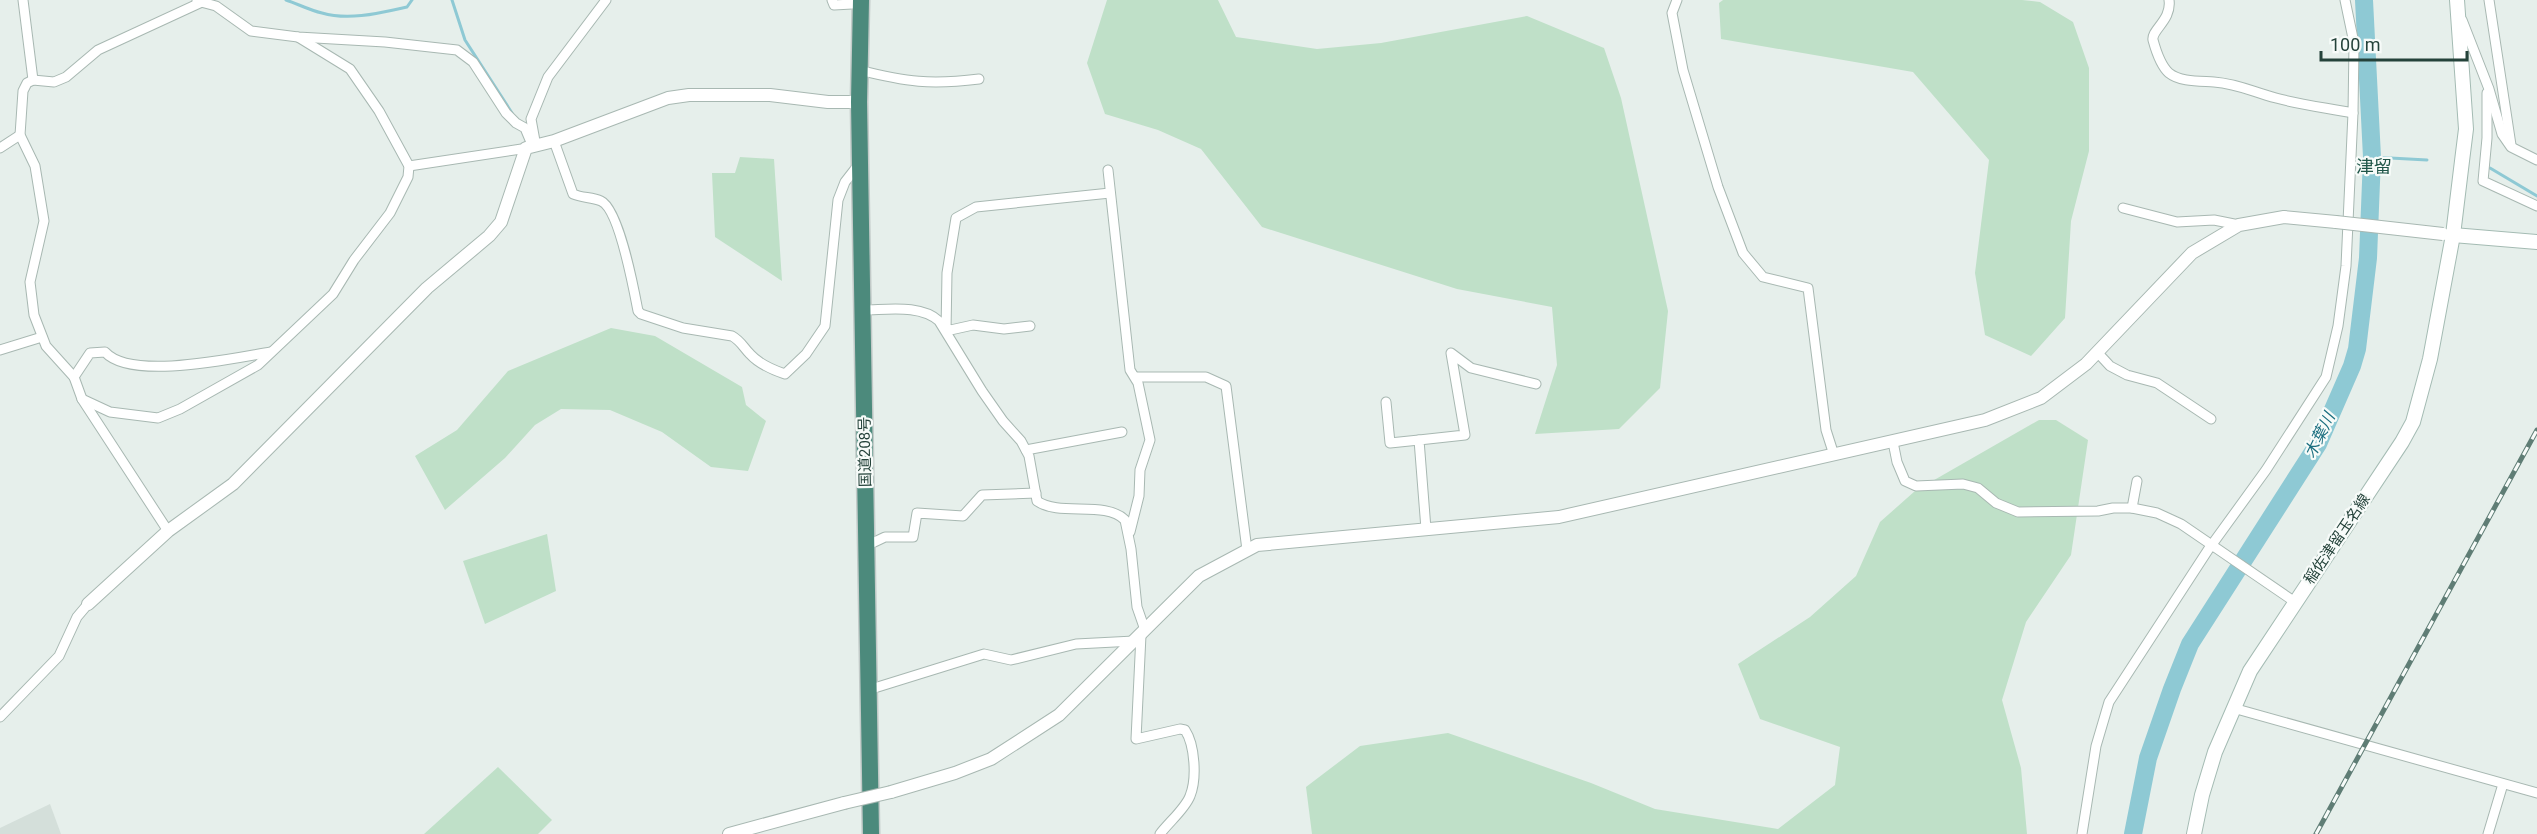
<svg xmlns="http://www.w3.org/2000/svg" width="2537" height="834" font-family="Roboto,'Noto Sans JP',sans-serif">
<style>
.built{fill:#d4dfda}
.green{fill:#bfe0c8}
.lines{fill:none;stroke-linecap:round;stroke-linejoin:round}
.stream{stroke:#8ec9d4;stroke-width:3}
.river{stroke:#8ec9d4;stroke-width:18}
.minor-casing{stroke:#a8b8b2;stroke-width:11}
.tertiary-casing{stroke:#a8b8b2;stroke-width:14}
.secondary-casing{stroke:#a4bbb3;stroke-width:16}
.trunk-casing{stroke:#c2cac8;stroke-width:19}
.minor{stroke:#fff;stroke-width:9}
.tertiary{stroke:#fff;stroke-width:12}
.secondary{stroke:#fff;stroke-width:14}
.trunk{stroke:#4c8a7c;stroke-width:16}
.rail-casing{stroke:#5f7d75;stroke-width:5}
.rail{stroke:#f7fbf9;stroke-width:3;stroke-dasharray:9;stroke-linecap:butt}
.tertiary-bridge-casing{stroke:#a8b8b2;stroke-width:14;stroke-linecap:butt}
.tertiary-bridge{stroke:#fff;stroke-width:12}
.labels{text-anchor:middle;stroke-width:4.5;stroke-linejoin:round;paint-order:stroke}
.street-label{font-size:15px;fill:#24423a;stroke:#f7fbf9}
.water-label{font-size:16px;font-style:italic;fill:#1c6f80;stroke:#f7fbf9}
.quarter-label{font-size:18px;fill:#1f5548;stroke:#f7fbf9}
</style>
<rect width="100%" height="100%" fill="#e6efeb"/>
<polygon class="built" points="50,804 61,834 0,834 0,828"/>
<g class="green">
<polygon points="1107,0 1218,0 1236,37 1317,49 1381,43 1527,16 1604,48 1621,98 1668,311 1660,388 1619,429 1535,434 1557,365 1552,307 1457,289 1262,227 1201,149 1158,130 1105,114 1087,63"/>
<polygon points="1723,0 2022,0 2040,2 2073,22 2089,68 2089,151 2071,221 2065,318 2031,356 1985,335 1975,273 1989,160 1913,72 1721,39 1719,3"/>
<polygon points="740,157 774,159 782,281 715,237 712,173 735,173"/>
<polygon points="611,328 655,336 742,387 746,405 766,421 748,471 711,467 662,432 610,410 561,409 535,425 505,458 445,510 415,456 457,430 508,371"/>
<polygon points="2039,420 2056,420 2088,440 2071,555 2026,622 2002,700 2021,768 2027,834 1312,834 1306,787 1360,746 1448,733 1591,783 1655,809 1778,829 1835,785 1840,747 1760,719 1738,664 1810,617 1856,576 1880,522 1915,491"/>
<polygon points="547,534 556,591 485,624 463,561"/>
<polygon points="498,767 552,820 538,834 424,834"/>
</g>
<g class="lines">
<g class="stream">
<path d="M286,0c12,4 23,10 36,13 27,8 58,0 85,-6l5,-7"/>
<polyline points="452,0 465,40 512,113"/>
<polyline points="2372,157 2427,160"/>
<polyline points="2490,168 2537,196"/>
</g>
<polyline class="river" points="2133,834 2148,758 2172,689 2190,644 2318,444 2352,366 2357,349 2368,258 2372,157 2364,0"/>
<g class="minor-casing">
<g id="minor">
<polyline points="23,0 33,80"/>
<polyline points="832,0 834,5 852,4"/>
<polyline points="1677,0 1672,13 1683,70 1718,187 1743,253 1763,277 1808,288 1826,430 1834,455"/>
<path d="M2169,0c3,20 -18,30 -16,40 3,11 8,26 16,33 11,9 31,8 45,9 25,2 39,10 62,16 25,7 52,10 77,15l1,-70 -9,-43"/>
<polyline points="2489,0 2511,145"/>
<polyline points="197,1 216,6 251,31 298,37 385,42 457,50 473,62 506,113 516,123 525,128 533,147"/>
<polyline points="2462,20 2489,89 2502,134 2511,147 2537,160"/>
<path d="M859,70c48,12 71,15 120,9"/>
<polyline points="2487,93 2487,138 2483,181 2537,206"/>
<polyline points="535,141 531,119 548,77 606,0"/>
<path d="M554,141l19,53c9,4 19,3 28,7 18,8 33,89 37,110l3,3 42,14 49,8c9,5 11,11 18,18 9,10 23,16 35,20l21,-20 19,-28 13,-126 7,-18 14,-18"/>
<polyline points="0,148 20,135"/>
<polyline points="409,166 528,148"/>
<polyline points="1108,170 1130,370 1138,383 1150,440 1140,470 1139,496 1130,532"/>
<polyline points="2123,208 2177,222 2214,220 2239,225"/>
<path d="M863,310c24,0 57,-6 76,11l43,70 21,30 18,20 8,15 8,45c23,16 68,-1 88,19l6,29 6,58 8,23"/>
<polyline points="1030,326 1004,329 973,325 946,331 947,273 956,218 976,207 1110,193"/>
<polyline points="0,350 42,337"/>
<polyline points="2097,352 2110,366 2127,375 2157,383 2211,419"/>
<path d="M74,377l16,-24 15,-1c26,29 129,6 166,0"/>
<polyline points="1135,377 1206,377 1226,386 1247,550"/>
<polyline points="82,399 110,412 158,418 180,409 258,365 333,294 354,260 390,213 408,177 409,166 379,111 350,69 298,37"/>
<polyline points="1386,402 1390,443 1419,440"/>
<polyline points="1893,442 1897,462 1905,481 1916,486 1963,484 1978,488 1996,503 2018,512 2098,511 2113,508 2132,508 2157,513 2181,524 2295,602"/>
<polyline points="1026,450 1122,432"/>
<polyline points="2132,508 2137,481"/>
<polyline points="1426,529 1419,440 1465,435 1451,353 1471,368 1536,384"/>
<polyline points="168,531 82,399 74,377 46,346 34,315 30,282 44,221 35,166 20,135 23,91 27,83 33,80 54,82 66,77 98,50 202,2"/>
<polyline points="866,546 885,537 913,537 917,513 963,516 982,495 1036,493"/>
<path d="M1141,635l-5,104 44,-10 5,1c10,15 12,49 5,66 -5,13 -21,26 -30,38"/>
<polyline points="868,690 984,654 1011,660 1076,644 1134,641"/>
<polyline points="2233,708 2537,793"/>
<polyline points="0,717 59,656 77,617 88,604"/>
<polyline points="2082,834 2096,746 2109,702 2208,550 2266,470 2326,377 2338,326 2346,266 2353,113"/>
<polyline points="2488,834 2503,784"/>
</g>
</g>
<g class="tertiary-casing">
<g id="tertiary">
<polyline points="88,604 168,531 233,484 427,288 489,236 501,222 526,148 554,141 668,98 689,95 770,95 828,102 859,102"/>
<polyline points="891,792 955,773 991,759 1059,715 1199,576 1257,545 1559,517 1985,420 2041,398 2086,364 2192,253 2239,225 2284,217 2336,222"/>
<polyline points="729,834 844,803"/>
</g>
</g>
<g class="secondary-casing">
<g id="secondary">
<polyline points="2453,235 2537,242"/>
<polyline points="2194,834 2202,795 2215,752 2250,671 2402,442 2413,422 2430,359 2453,235 2462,161 2466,129 2457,0"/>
</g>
</g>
<g class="trunk-casing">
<polyline id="trunk" points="861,0 859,102 871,834"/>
</g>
<use href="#minor" class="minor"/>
<use href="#tertiary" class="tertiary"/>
<use href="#secondary" class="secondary"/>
<use href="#trunk" class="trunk"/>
<g class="rail-casing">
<polyline id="rail" points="2316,834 2537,430"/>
</g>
<use href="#rail" class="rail"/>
<g class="tertiary-bridge-casing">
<g id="tertiary-bridge">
<polyline points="2336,222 2443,234"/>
<polyline points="844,803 891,792"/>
</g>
</g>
<use href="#tertiary-bridge" class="tertiary-bridge"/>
</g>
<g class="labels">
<g class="street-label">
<text transform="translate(865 452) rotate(-91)" y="5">国道208号</text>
<text transform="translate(2337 539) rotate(-56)" y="5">稲佐津留玉名線</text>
</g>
<g class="water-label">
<text transform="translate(2319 435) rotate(-64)" y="6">木葉川</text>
</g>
<g class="quarter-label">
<text x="2374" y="173">津留</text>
</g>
</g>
<path d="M2321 51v9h146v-9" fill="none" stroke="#24423a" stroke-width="3"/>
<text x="2330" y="51" font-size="18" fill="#24423a" stroke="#f7fbf9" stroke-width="4.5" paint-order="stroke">100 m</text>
</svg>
